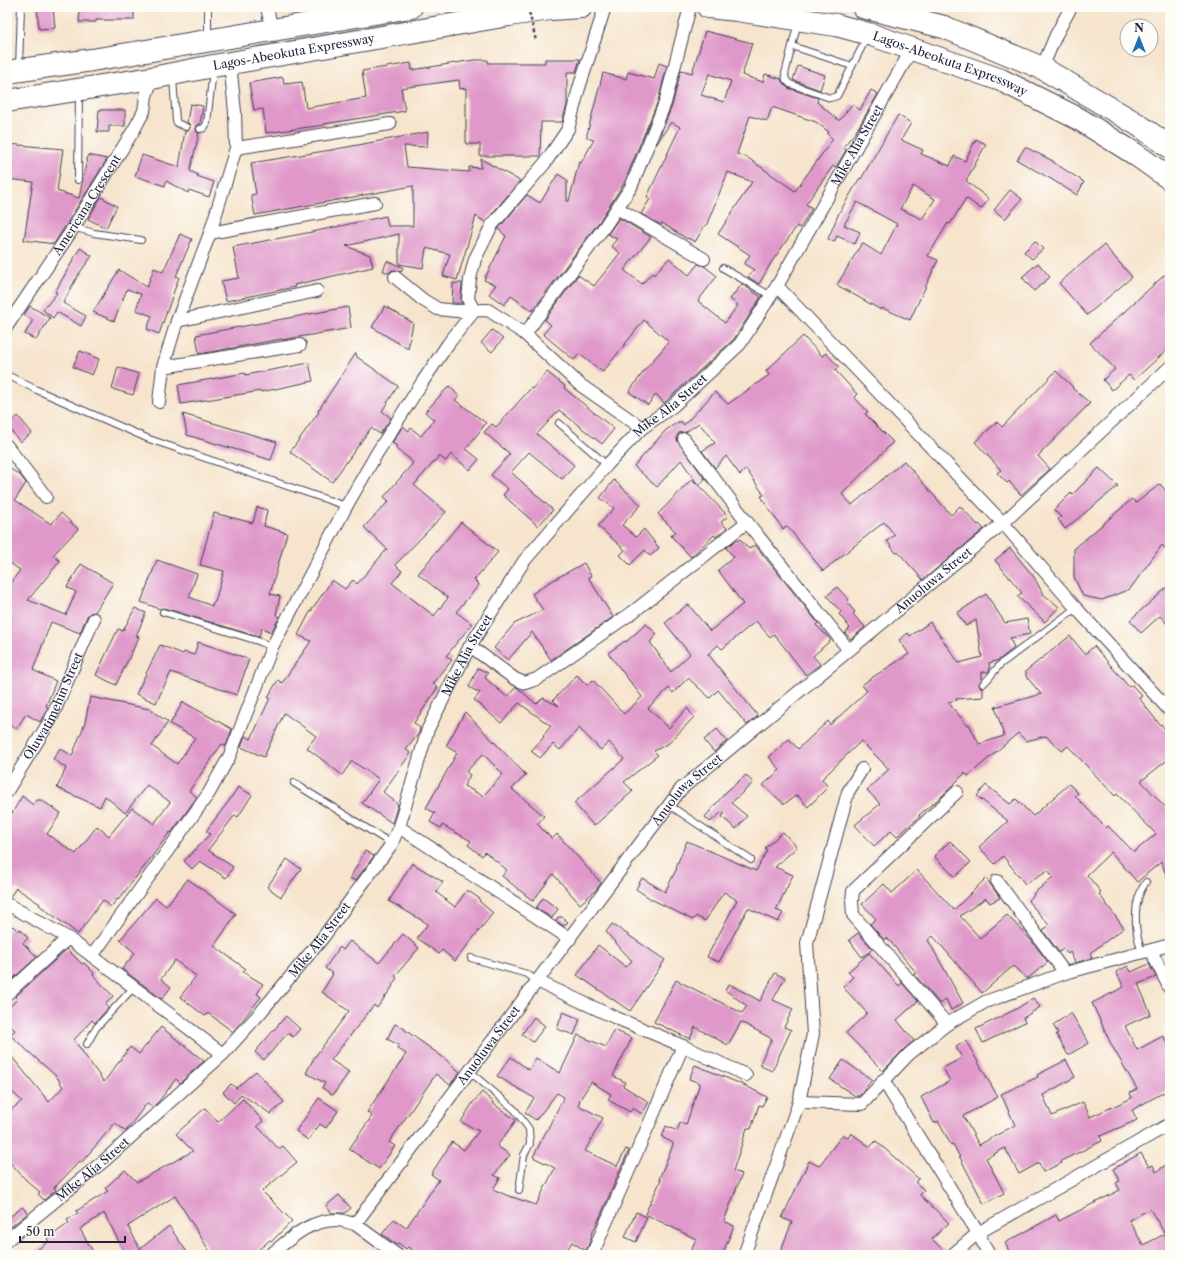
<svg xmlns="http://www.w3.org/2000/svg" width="1177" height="1262" font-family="'Libre Caslon Text',serif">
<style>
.building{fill:#df98c9;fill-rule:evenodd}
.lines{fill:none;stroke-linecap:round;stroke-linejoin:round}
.lane-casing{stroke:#423f51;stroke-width:8}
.street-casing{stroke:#423f51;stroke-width:14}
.highway-casing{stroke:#423f51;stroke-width:24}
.lane{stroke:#fff;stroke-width:6}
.street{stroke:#fff;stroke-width:12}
.highway{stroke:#fff;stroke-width:22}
.path-bridge{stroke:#423f51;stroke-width:2.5;stroke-dasharray:3 3;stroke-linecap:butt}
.labels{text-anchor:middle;stroke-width:3;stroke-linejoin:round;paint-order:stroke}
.street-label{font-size:12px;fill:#22223b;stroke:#fdfcf7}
</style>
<rect width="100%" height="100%" fill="#fdfcf7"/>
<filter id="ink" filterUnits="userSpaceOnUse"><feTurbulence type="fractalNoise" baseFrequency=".025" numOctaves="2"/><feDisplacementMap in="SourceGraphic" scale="8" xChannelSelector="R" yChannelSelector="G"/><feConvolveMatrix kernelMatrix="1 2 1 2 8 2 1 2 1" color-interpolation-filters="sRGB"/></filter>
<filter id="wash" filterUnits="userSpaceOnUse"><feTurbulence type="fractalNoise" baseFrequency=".012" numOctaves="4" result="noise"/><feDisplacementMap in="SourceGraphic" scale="16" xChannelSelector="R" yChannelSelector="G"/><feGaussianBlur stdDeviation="0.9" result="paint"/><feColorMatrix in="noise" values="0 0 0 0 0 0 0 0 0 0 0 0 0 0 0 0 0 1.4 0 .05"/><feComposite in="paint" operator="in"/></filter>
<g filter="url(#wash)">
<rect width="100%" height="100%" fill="#f6e4cc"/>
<g id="blocks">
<g class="building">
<polygon points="37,7 53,7 55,28 39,29"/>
<polygon points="80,7 134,7 134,20 96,20 96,22 79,22"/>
<path d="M705,31l47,12 -10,32 21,7 2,-8 16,5 2,4 5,5 30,10 -1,4 21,18h2l12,-16 8,6 11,-20 7,4 -23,39 -12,14 3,3 -10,17 -3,-1 -27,38 6,4 -12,20 -3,-2 -26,37 -12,21 -11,-7 6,-7 -10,-6 6,-9 -32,-21 34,-52 -24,-10 -22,54 -1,-1 -10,17 -7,-4 -1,1 -25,-16 -1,2 -20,-11 9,-15 -3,-2 33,-70 -9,-5 -15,23 16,-39 9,-36 11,3zM709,74l22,7 -7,21 -23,-7zM772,107l44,15 13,10 -2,2 6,5 -38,52 -47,-33 -11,-4 13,-38 17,5z"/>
<polygon points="545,59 580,59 576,72 567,72 567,105 562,122 541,122 540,156 480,156 480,144 466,144 466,88 460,89 459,80 401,88 405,111 324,124 324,125 266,133 263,109 254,110 249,83 283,77 284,84 302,82 306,108 366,98 362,71 411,63 412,70 474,60 488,60 488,63 545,63"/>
<polygon points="659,63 667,66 658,101 624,183 599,222 532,311 511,296 504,305 489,294 496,285 484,280 506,236 498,229 527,195 540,203 558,174 567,180 567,201 569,201 579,162 581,163 594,140 587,138 587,134 603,73 626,79 628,72 654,79"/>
<polygon points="798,66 825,75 820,90 793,80"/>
<polygon points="190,104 203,106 200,124 197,126 196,128 197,132 199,133 190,171 198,175 197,176 214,182 209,197 189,190 188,193 166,181 165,186 135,176 142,155 179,167 185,131 188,131 190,128 190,125 187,122"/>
<polygon points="99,110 125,110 125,126 109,126 109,132 97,132"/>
<path d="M898,115l13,8 -10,17 22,10 -2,4 29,12 4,-10 11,5 11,-22 10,5 -20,37 23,18 -8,10 -15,-11 -16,26 -2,-1 -20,33 10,4 -28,60 -28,-12 -1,2 -44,-25 25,-42 19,12 16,-31 -40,-22 -13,23 16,7 -5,12 -18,-8 -3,6 -6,-3 11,-26 21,-35 1,1zM913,186l22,13 -13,20 -22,-10z"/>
<polygon points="428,132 427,147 404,146 407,167 469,172 469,167 481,168 481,159 520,181 485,222 476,216 457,280 443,276 450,254 426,248 423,268 399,264 399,234 346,246 370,255 373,267 294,285 295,287 226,301 221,281 239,278 233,247 312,232 386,216 388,226 413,226 413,186 255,215 251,195 256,194 251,163 331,150"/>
<polygon points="8,144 63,149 57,191 79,198 88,155 107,159 54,244 24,240 33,182 7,179"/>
<polygon points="1025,147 1053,161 1053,162 1084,182 1077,195 1051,179 1017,160"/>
<polygon points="1010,190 1022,199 1005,219 994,210"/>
<polygon points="101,197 117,206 106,228 88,219"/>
<polygon points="619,218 651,237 624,270 642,284 652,273 654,275 669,258 689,275 698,264 704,266 717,276 698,301 725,323 738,305 730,299 742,284 761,297 734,339 664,403 656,394 648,405 629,392 647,367 669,342 644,320 603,372 579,354 574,360 543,334 551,325 545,320 578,275 594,286 620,253 611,246 617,239 608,234"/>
<polygon points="180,234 192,239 176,276 179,277 159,334 147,329 152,316 136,310 141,294 127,289 114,321 93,312 119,270 147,287 154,268 163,272"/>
<polygon points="1035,241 1043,249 1032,259 1024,252"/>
<polygon points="1104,245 1132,277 1087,315 1059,283"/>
<polygon points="80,248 92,256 78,275 63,303 86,316 81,326 57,312 53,318 43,310 57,293 55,292"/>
<polygon points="387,261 403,267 401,272 396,270 392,270 389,273 383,271"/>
<polygon points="1038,263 1050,277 1034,291 1022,277"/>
<polygon points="1170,270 1170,347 1134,380 1129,375 1112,390 1103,380 1115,369 1090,343"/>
<polygon points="453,283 462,283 461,298 462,303 452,303"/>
<polygon points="30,306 50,318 36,340 25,334 33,320 24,315"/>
<polygon points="385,306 413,323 408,349 372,327"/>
<polygon points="348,307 351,328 282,340 282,339 199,354 196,335"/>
<polygon points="492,330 503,339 492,352 481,343"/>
<polygon points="803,336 822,356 826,353 839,367 835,370 857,394 854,397 868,412 865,414 893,442 842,494 852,505 904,461 951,515 960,506 978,525 979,524 984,529 923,580 898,552 896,553 887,541 895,535 884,522 823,571 787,526 783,529 769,509 761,496 764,495 746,469 740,475 726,456 715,468 702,451 715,443 699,423 686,432 679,433 677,436 677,440 705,479 699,486 728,516 721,522 727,528 716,537 714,535 691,557 671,536 676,532 658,514 692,479 698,485 681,460 657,487 634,466 666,430 678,422 682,422 684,425 715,392 728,404 769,375 766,371"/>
<polygon points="80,351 99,359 92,375 73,367"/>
<polygon points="356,353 357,357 398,386 382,411 391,418 380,434 371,428 332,482 290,452 319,412 318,411"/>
<polygon points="309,363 313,381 261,392 261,391 181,404 178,385 245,373 245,375"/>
<polygon points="118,367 139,374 133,395 112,389"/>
<polygon points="1056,371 1073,387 1072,388 1090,403 1038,456 1050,469 1021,495 1009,481 1007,483 997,473 1001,470 975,442 997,422 1002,427"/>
<polygon points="547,372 565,386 564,388 614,429 602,444 559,410 537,434 574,465 562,479 529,452 511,472 553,510 538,526 503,495 508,489 491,475 510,454 484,432 492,424 496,427 531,388 532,389"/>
<polygon points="449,386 459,396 455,400 486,423 466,449 479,459 470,470 451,454 446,461 439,456 414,485 446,512 395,565 402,571 392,583 434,616 448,598 418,574 461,522 498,552 474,580 479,585 456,612 472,624 446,656 452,660 433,684 438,687 414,723 420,728 419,733 406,750 411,753 383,792 398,804 392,823 362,803 379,779 352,761 342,775 307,748 316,736 284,713 264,757 241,747 245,736 251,739 270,698 268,697 278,680 282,683 311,641 298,635 309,614 332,580 345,589 353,580 357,584 387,549 364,527 389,501 384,497 413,463 410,460 410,459 395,448 397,446 392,443 403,426 409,431 411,428 421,436 434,420 425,412"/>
<polygon points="183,414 277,442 271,460 187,435"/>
<polygon points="18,416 32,433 20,442 7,425"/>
<polygon points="7,467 20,475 26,483 15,500 51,524 61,513 78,529 53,555 60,561 28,600 66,615 76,592 67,587 81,564 113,583 95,612 90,613 87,616 80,633 51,622 33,670 56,681 46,706 48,707 40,722 26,714 16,729 7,723 7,588 20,570 7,561"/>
<polygon points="1099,468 1118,486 1065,529 1058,519 1061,517 1054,510 1071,493 1072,495"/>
<polygon points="614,480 641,505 622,525 636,537 644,529 659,548 650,556 645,550 630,565 620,555 625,550 598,526 614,508 600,498"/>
<polygon points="1160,484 1170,496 1170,553 1162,545 1130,589 1102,600 1083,596 1074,577 1074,549 1132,499 1136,503"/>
<polygon points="257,507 267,510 264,526 287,533 270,594 280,596 276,615 280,617 271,632 262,628 259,637 164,608 160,609 141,602 157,560 197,574 189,597 212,606 213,602 215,602 224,571 200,565 214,513 253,523"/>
<polygon points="737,539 738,541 740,539 749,549 755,545 818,623 816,625 831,640 813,656 820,664 806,675 774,634 770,637 756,621 722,649 718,645 708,654 758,716 747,725 718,690 710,698 688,678 673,693 669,688 648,708 669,728 687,708 694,717 669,743 654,751 658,755 624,782 633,791 594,826 574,803 624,759 609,742 601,750 579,728 560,750 553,744 540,758 531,751 544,737 543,736 551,726 519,703 501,723 474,700 480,693 469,687 478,668 488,673 485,678 507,697 516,687 519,689 536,704 543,698 559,706 553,700 577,675 587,685 593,680 624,714 642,697 608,653 625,641 626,642 646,624 657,634 650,642 671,672 690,654 665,623 688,604 710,631 743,604 718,570 734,557 726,548"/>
<polygon points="1010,548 1034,577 1043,594 1059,607 1045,622 1017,596 1022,593 995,560"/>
<polygon points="584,563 591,576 588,577 613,617 551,660 532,632 508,660 494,648 514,624 543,610 532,594 548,583"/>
<polygon points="1170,585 1170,627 1160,616 1141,633 1130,620"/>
<polygon points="837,587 849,600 847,602 855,612 853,614 865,627 851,639 845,633 850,628 839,614 841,612 827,596"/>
<polygon points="986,594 1005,623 1027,619 1030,634 1010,638 1014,648 999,660 989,663 990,669 988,672 982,672 982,679 979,685 980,687 983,688 983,697 956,699 957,700 948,702 967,725 969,724 979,744 1004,736 995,707 1041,694 1026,676 1026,671 1070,636 1085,654 1094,646 1129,687 1132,685 1142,696 1139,698 1160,725 1161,724 1170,736 1170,758 1141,781 1170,812 1170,884 1161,862 1137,882 1111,852 1087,875 1101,892 1099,894 1124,928 1090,953 1092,958 1075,963 1070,952 1068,954 1063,949 1059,952 1043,931 1049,925 1028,901 1034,895 1033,894 1053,877 1048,870 1025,884 1003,856 995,864 979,847 1008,821 977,796 986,785 1010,804 1016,799 1033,816 1069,784 1078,793 1075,796 1106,828 1108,826 1134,852 1156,834 1117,794 1115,796 1068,746 1062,751 1046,736 1026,741 1018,733 968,776 965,773 942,796 919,815 920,816 897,837 891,831 874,846 855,825 880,804 867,790 889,769 861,741 822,779 828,787 808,807 797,795 784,804 763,785 780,770 769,757 789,739 798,749 828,721 830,725 867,691 862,685 873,677 909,654 899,640 908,633 910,636 930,622 959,663 982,657 976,620 966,626 957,613"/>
<polygon points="135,608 146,613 136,636 139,637 116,685 96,675 118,629 123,631"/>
<polygon points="198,642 249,659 237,695 171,672 156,703 136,694 160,645 183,654 184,652 194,655"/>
<polygon points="90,697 149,709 168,722 152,746 177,764 195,738 170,724 183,702 232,729 226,746 222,744 189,791 197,797 171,833 170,832 148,862 118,900 117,899 111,907 103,900 78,934 39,905 40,904 16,888 10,897 7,897 7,822 22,796 33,805 37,800 41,800 61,813 47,834 76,854 97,826 109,836 132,808 154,824 170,802 147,785 125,813 105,796 100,807 57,788 66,768 53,759 60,748 72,756 85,723"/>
<path d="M465,712l61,63 -14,14 32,27 -7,8 15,15 5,-5 44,49 -5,7 -16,14 -27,-30 -20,27 -31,-25 5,-6 -22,-18 -3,4 -14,-11 3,-4 -29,-16 -1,3 -11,-6 5,-9 -9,-5 31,-55 -11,-7zM483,754l20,20 -20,22 -19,-10 6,-11 -4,-3z"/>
<polygon points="717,729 727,741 714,752 704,740"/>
<polygon points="746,775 753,783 731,803 747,816 736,829 722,817 724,814 722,812 710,822 705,817 726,792"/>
<polygon points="238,787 252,795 238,817 235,815 208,850 233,867 226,878 200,861 192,869 184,861 210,834 206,831 229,801"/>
<polygon points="783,832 797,847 775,867 793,875 776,910 783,913 778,922 748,908 719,962 707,957 737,900 724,892 705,921 696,916 693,920 651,899 636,889 642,878 665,892 677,868 676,867 687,841 756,871 767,850 765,848"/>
<polygon points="950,841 971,862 955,877 934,856"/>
<polygon points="365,851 374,856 355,881 350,878"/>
<polygon points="287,859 301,869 281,897 267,887"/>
<polygon points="412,863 443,882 436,892 455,907 467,890 480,899 479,901 493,913 455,961 442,950 439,954 417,938 428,924 389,901"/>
<polygon points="917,870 954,910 986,878 1000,898 990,903 986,898 960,916 980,938 1007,915 1031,940 1048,962 1027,979 1013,966 982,993 933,936 928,940 963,1003 951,1010 946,999 940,1004 914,974 916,972 887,938 884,940 870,924 876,919 862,904 884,884 892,893"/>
<polygon points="188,879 236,914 214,946 246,969 243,972 263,984 257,994 261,997 233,1032 208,1013 205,1016 180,997 196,976 175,960 161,979 171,987 162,999 122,969 135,953 120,940 156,898 166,906"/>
<polygon points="543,898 558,909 552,918 536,908"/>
<polygon points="558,917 562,917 568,922 564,926 556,921"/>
<polygon points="612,924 665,960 630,1011 577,975 598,945 626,967 632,961 606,932"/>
<polygon points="13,926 18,931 20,929 28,938 23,943 37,957 7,984 7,931"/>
<polygon points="858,933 873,949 862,957 849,940"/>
<polygon points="403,934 419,948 395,976 397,978 392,985 393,986 377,1008 374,1005 331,1060 349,1072 333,1095 322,1088 325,1083 306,1073 314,1058 349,1011 322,992 333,974 325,968 340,947 343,950 350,941 379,963"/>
<polygon points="67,949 82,964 84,963 94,973 93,975 113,996 105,1005 108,1008 95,1023 92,1020 74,1040 104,1082 130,1047 139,1054 161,1027 204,1061 180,1083 176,1079 159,1101 153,1107 147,1103 126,1131 115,1123 81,1163 80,1161 54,1188 56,1190 44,1200 38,1194 40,1192 26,1180 7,1159 7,1113 22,1101 7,1087 7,1051 49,1102 63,1087 57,1077 10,1035 15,1030 7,1023 7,1010 17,999 15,997"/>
<polygon points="869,953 899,986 902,983 918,1001 897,1020 914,1041 904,1049 883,1071 846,1033 867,1013 843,987 853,977 848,972"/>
<polygon points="1149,964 1156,977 1138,984 1151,1014 1125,1026 1137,1050 1163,1036 1170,1048 1170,1089 1132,1110 1137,1120 1100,1136 1102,1141 1061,1161 1062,1163 1043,1172 1039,1163 1019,1174 1005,1148 986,1158 1004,1193 984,1204 953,1144 951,1145 938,1121 934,1123 921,1097 950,1081 943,1068 962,1058 956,1047 966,1041 998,1097 963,1116 979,1145 1015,1125 1001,1094 1038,1077 1037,1075 1066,1060 1075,1077 1043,1095 1052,1116 1083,1102 1090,1117 1132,1098 1130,1093 1137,1089 1112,1046 1092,1003 1124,987 1116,972 1128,966 1131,972"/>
<polygon points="775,973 785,978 773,1000 793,1009 784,1027 791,1030 772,1071 761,1066 762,1064 760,1063 772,1039 741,1022 728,1045 695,1027 690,1039 654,1022 676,980 742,1013 747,1006 725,990 729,984 760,1001"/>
<polygon points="1033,998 1040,1007 1023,1018 1025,1022 983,1043 976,1029 1018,1008"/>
<polygon points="563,1012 580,1019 574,1035 557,1029"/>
<polygon points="1071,1013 1089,1043 1068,1055 1056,1034 1058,1033 1053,1025"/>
<polygon points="286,1016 300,1029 293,1037 288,1033 264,1060 255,1052"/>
<polygon points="534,1017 545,1026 533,1042 522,1034"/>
<polygon points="395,1024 405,1029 405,1030 444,1058 460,1072 450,1085 436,1074 389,1142 395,1146 379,1169 349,1149 372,1116 367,1112 406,1054 397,1048 399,1045 387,1039"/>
<polygon points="614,1030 632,1038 613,1076 625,1082 623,1086 649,1102 642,1114 633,1108 630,1112 608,1100 611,1094 591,1082 579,1101 580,1101 578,1105 603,1118 585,1151 617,1166 626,1149 629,1150 599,1219 591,1235 592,1236 586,1251 572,1242 564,1255 419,1255 408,1247 406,1249 398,1243 396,1244 382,1234 394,1219 406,1228 439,1180 431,1174 452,1142 464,1150 479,1131 461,1122 472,1104 482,1092 493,1102 492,1103 516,1120 497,1146 510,1155 494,1175 500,1178 493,1189 506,1195 536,1205 555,1168 533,1157 564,1097 557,1093 536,1120 525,1113 534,1098 497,1076 511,1057 529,1070 536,1058 560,1073 578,1035 606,1047"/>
<polygon points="843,1060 872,1080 859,1096 855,1096 830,1079"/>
<polygon points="695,1065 746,1086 767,1097 762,1106 759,1105 751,1129 747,1128 733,1171 742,1174 724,1221 734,1226 722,1255 689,1255 696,1239 645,1214 661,1180 659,1179 673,1145 673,1143 662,1137 666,1126 677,1131 680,1123 686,1125 700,1083 689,1079"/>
<polygon points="256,1071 284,1102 271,1114 241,1094 234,1103 223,1092 231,1084 236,1088"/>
<polygon points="319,1098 338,1111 326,1128 320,1124 308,1140 296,1131"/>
<polygon points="243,1099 263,1121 257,1126 279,1149 283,1146 297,1162 262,1191 292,1221 272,1241 270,1240 252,1255 212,1255 175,1196 128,1226 140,1249 169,1226 189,1255 126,1255 104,1213 80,1229 95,1255 30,1255 49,1241 47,1239 69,1223 67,1220 78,1213 76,1211 108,1191 105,1188 125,1170 137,1182 193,1151 176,1134 205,1108 218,1122"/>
<polygon points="851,1133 870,1147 876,1141 919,1179 915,1182 924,1190 920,1195 949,1223 932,1239 945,1252 945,1255 779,1255 792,1222 782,1218 809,1161 819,1166 843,1134 848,1138"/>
<path d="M1141,1153l8,14 4,-2 3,7 14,-10v93h-159l-6,-12 51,-28 3,6 61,-31 -4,-7 4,-2 -7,-12zM1150,1209l15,25 -22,11 -14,-25z"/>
<polygon points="339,1195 351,1208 345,1213 332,1213 326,1206"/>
<polygon points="22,1207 28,1213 7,1230 7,1219"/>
<polygon points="636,1212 647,1217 636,1242 625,1237"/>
</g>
</g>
</g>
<g filter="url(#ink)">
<use href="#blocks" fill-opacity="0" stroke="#423f51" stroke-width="1"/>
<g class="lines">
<g class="lane-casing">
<g id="lane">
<polyline points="208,7 208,37"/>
<polyline points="798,22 785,74 786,80 790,84 830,98 837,96 867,37"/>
<polyline points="792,46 852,66"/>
<polyline points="19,67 21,7"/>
<polyline points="173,78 176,121 177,123 186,127"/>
<polyline points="200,129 204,128 207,123 213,70"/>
<polyline points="78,180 79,93"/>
<polyline points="73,227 94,233 141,240"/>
<polyline points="723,268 771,296"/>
<polyline points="7,375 37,390 149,439 340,504 347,505"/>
<polyline points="559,423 607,465"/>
<polyline points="163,612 258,641 272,647"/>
<path d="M983,684c8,-7 12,-15 19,-21l74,-55"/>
<polyline points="294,783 384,839 391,845"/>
<polyline points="669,805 751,860"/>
<path d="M1142,952c-8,-21 -10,-51 4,-70"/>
<polyline points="471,958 527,974 537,981"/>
<polyline points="87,1044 96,1028 134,987"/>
<polyline points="470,1072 515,1110 529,1129 530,1144 524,1155 519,1190"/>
</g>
</g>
<g class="street-casing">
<g id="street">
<polyline points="267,7 272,31"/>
<polyline points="1042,68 1056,35 1071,7"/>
<polyline points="236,148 390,124"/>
<polyline points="617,208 704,259"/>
<polyline points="210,233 375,203"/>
<polyline points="395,277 423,300 438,309 456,311 488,310 525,334 579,384 642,428"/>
<polyline points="777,286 1003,523 1076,608 1170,711"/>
<polyline points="177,321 317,291"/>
<path id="s1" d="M7,326l63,-93 65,-105 9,-17 2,-15 6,-18"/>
<polyline points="525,334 605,226 631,187 665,103 690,7"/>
<polyline points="163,367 300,345"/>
<polyline points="159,402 163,367 177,321 210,233 236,148 235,112 230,63"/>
<polyline points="684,439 747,522 848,649"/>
<polyline points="7,446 46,497"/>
<polyline points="470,646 515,679 525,683 537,679 633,612 747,522"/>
<path id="s2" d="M7,791l44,-72 43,-100"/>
<polyline points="399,827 570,939"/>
<polyline points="997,881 1065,973"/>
<polyline points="7,904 68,938 223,1054"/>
<polyline points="1151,951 1170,989"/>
<polyline points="92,956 209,793 230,755 272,647 347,505 377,453 423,381 448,344 474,311 468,299 470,279 475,259 492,225 545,163 568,129 579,88 605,7"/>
<polyline points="537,981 614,1017 683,1046 746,1075"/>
<polyline points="7,994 68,938"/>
<polyline points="947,1024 853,915 852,901 853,891 957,792"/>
<polyline points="883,1080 978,1233 989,1255"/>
<polyline points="799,1102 862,1104 909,1054 947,1024 985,1002 1065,973 1170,945"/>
<polyline points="355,1224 397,1255"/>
<path id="s3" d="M7,1240l98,-80 118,-106 37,-41 61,-73 70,-95 8,-18 29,-98 42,-83 54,-85 83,-96 35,-37 31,-22 67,-62 37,-58 135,-237"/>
<path id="s4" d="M270,1255c21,-17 39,-35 67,-35 6,0 12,3 18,4l326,-435 322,-266 167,-156"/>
<polyline points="592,1255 683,1046"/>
<polyline points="744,1255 799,1102 813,1034 807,943 848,792 862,769"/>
<polyline points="952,1255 978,1233 1170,1124"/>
</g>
</g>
<g class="highway-casing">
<g id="highway">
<path id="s5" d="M708,7l29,3 99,15 33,9 132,46 78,39 56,35 35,25"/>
<polyline points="863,7 944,27 1042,68 1137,124 1170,147"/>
<polyline points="7,72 92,60 411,7"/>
<path id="s6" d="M7,101l145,-23 61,-12 296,-51 41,-6 31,-2"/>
</g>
</g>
<use href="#lane" class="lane"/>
<use href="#street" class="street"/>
<use href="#highway" class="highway"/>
<polyline class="path-bridge" points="528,7 536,41"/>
</g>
</g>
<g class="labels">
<g class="street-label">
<text dy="4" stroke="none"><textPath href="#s6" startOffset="291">Lagos-Abeokuta Expressway</textPath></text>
<text dy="4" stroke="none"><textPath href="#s5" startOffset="250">Lagos-Abeokuta Expressway</textPath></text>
<text dy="4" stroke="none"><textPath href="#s3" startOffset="1407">Mike Alia Street</textPath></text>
<text dy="4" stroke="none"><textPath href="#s1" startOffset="145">Americana Crescent</textPath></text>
<text dy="4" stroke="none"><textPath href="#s3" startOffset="1083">Mike Alia Street</textPath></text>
<text dy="4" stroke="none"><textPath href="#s4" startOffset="967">Anuoluwa Street</textPath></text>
<text dy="4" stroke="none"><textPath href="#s3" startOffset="759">Mike Alia Street</textPath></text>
<text dy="4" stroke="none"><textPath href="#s2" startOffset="97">Oluwatimehin Street</textPath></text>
<text dy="4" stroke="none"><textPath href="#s4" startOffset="643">Anuoluwa Street</textPath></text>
<text dy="4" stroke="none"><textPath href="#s3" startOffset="435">Mike Alia Street</textPath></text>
<text dy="4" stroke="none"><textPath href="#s4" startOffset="319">Anuoluwa Street</textPath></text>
<text dy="4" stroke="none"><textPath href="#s3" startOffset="111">Mike Alia Street</textPath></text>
</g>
</g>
<rect width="1177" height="1262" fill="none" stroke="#fdfcf7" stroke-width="24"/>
<g transform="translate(1139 38)"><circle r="19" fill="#fdfcf7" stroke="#a5a5ac"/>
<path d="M0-3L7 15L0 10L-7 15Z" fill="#1f6fb2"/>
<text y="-6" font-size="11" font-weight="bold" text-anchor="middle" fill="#22223b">N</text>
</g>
<path d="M20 1236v6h105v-6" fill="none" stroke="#22223b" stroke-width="2"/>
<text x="26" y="1236" font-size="12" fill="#22223b" stroke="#fdfcf7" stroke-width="3" paint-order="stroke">50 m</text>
</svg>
